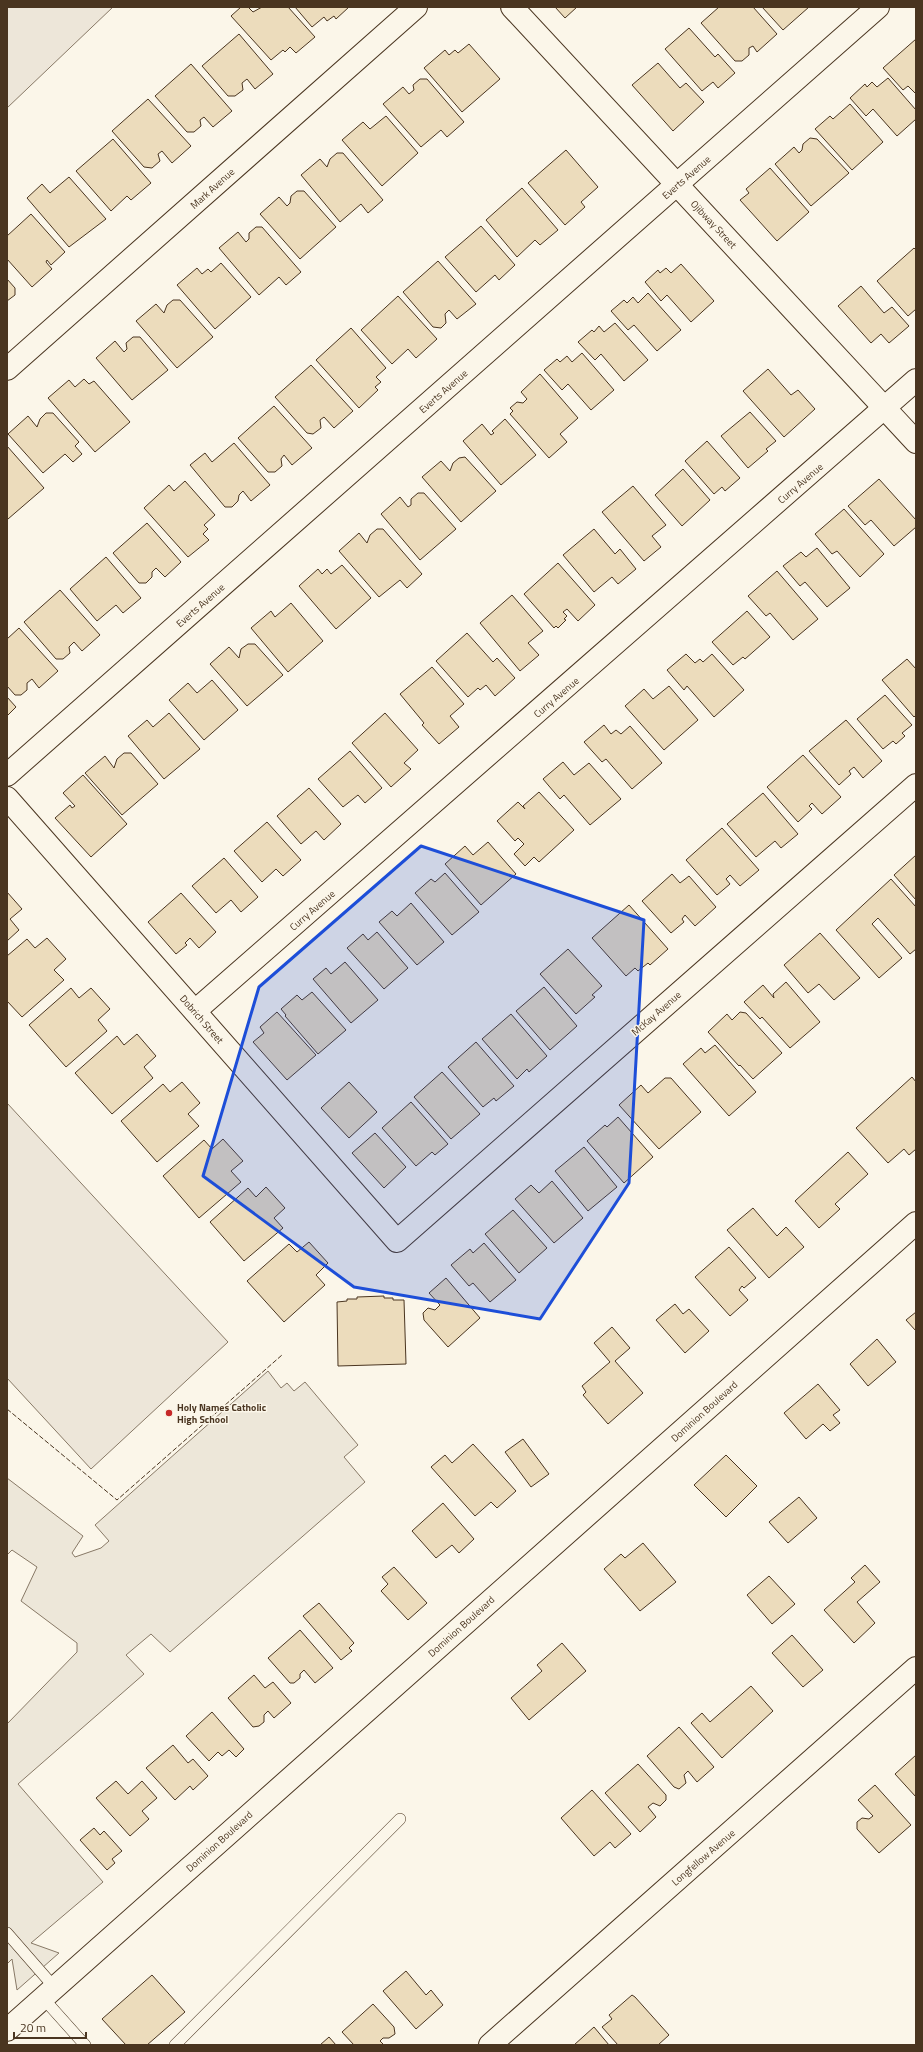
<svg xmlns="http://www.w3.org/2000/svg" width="923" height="2052" font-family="'Titillium Web',sans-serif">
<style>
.green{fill:#ede6d9;stroke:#887966}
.parking{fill:#ede7d9;stroke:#887966}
.building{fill:#ecdcbc;stroke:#4a3520}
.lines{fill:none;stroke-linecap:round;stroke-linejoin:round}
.service-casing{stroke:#4a3520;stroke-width:12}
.minor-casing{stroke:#4a3520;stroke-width:24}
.tertiary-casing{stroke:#4a3520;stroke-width:24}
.service{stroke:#fbf6e9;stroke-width:11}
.minor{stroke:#fbf6e9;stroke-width:22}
.tertiary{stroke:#fbf6e9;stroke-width:22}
.fence{stroke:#4a3520;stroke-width:1;stroke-dasharray:5 2;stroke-linecap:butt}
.marked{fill:#1d4ed8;fill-opacity:0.2;stroke:#1d4ed8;stroke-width:3;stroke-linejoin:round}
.poi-dot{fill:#c62828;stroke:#fbf6e9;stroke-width:1.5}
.labels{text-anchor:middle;stroke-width:3;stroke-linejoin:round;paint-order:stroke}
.street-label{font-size:10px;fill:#4a3520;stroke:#fbf6e9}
.poi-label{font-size:10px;font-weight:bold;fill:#4a3520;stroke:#fbf6e9;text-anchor:start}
</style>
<rect width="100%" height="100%" fill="#fbf6e9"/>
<g class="green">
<polygon points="7,7 113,7 7,108"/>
<polygon points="7,1103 228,1342 91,1469 7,1378"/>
</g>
<polygon class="parking" points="268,1371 281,1388 287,1383 294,1391 305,1382 358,1445 344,1457 365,1482 170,1652 151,1634 126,1655 144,1674 18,1784 103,1882 31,1943 59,1953 17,1990 12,1959 7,1964 7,1724 77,1652 77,1643 21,1601 37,1567 12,1550 7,1555 7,1478 83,1536 72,1553 75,1557 101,1548 109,1541 95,1525"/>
<g class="building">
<polygon points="241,7 248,7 253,12 262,7 288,7 315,37 296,53 290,47 285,52 283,50 271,60 231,16"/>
<polygon points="295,7 349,7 336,19 334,16 327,21 324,17 312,27"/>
<polygon points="555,7 577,7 565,18"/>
<polygon points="719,7 753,7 777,34 757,52 753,46 749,48 749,55 742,61 735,61 701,23"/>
<polygon points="762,7 809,7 783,30"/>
<polygon points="689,28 715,57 718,54 735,73 718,88 713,82 702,91 665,49"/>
<polygon points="239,34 273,74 255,89 247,79 242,83 243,90 235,96 228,96 202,66"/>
<polygon points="916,39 916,94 908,86 903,90 883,68"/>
<polygon points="469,44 500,79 462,112 424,68 445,50 449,55 455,50 458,53"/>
<polygon points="658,63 680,88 686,83 704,102 673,131 632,85"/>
<polygon points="191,64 232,111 213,127 204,117 200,120 201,126 194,132 187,132 155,96"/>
<polygon points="888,78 916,110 916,119 897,136 873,109 866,116 850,98 865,84 867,87 872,82 877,87"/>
<polygon points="420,79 427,79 464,122 447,137 441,130 421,147 383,104 403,87 409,94 414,90 413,85"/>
<polygon points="148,99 191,146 172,163 162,151 158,154 160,161 152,168 144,167 112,131"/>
<polygon points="850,104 883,142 852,170 815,129 830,116 833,119"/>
<polygon points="386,116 418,153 382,186 342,140 363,122 370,129"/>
<polygon points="810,138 817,139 849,173 811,206 775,164 794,147 799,153 802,150 803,144"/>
<polygon points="113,139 151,183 131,200 127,196 111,211 76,171"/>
<polygon points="566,150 598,187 581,202 585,207 565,225 528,183"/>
<polygon points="337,153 343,153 383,200 368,213 361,204 340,222 301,175 320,159 327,167 330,159"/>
<polygon points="770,168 809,212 777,241 740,200 749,193 746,189"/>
<polygon points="69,177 106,219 69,247 27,198 42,184 50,193"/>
<polygon points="522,188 558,230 540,245 535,240 517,257 486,220"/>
<polygon points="297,191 304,191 336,227 300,259 260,214 279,197 287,206 290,203 291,196"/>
<polygon points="31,214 65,252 51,265 47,260 46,262 52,269 32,287 7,259 7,236"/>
<polygon points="481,226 515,265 499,280 495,275 476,292 445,257"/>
<polygon points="256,227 262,227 301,272 286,285 279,277 259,295 219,248 238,232 246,242 249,239 249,233"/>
<polygon points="914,248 916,250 916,309 908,316 877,281"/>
<polygon points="438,261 476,304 457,319 449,310 445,314 446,323 441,328 433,327 403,292"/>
<polygon points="221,263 251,297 215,329 177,285 197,268 202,274 208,269 211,272"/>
<polygon points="681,264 714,301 691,322 667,295 661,301 645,282 658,270 660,273 666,268 671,273"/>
<polygon points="7,279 15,288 15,295 7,301"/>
<polygon points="861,286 884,313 892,307 909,326 889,343 881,334 871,343 838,306"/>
<polygon points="648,293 681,330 657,351 634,325 628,330 611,311 624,300 627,303 633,297 638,303"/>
<polygon points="398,296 437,339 416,358 408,349 392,364 361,330"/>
<polygon points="173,300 180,300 213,337 177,368 136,321 156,304 164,313 167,305"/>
<polygon points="615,323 648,360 624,381 601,354 595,360 578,342 592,330 594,332 599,326 604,332"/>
<polygon points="351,328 386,368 376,377 381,382 375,387 378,390 359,408 316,360"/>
<polygon points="133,337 140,337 168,370 132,400 96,358 115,341 124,352 127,349 126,343"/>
<polygon points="582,353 614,390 591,410 568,384 562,390 544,370 557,359 560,362 567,356 572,362"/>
<polygon points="311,365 353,411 334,428 324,417 320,420 321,428 313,434 307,433 275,397"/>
<polygon points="768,369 791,395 798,390 815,409 784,437 743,391"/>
<polygon points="540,374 578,418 560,434 567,442 549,458 510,414 513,411 510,408 517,402 523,403 527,399 521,392"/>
<polygon points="84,379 89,384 94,381 130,422 95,452 48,398 69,380 75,387"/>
<polygon points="274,406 312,448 292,465 284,455 281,459 282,466 275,472 268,472 238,438"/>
<polygon points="750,412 776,441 766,449 768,451 748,468 721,436"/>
<polygon points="46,413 53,413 79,442 75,446 82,454 73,462 65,454 43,473 8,434 28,416 37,427 40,419"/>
<polygon points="505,419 536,455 501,485 463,441 482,424 491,435 494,433 492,431"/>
<polygon points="707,441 740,478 725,491 722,487 714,494 685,461"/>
<polygon points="234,443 270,485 251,501 243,491 239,495 238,501 232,507 225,507 190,465 205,453 212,462"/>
<polygon points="7,446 44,488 8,519 7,518"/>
<polygon points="465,457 496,491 461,522 422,477 441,461 450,471 453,463 459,458"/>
<polygon points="683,469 710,500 682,526 655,495"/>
<polygon points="879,479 916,520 916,527 894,546 871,520 865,525 848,506"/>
<polygon points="185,481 215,515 204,525 208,529 203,534 209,540 188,557 144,508 169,485 174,491"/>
<polygon points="633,486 666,525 652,536 661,547 644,561 602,512"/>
<polygon points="418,493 424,493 456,529 420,560 381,514 400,497 408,507 411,505 411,499"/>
<polygon points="844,509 884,554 860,577 837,551 832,554 815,534"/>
<polygon points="147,523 181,562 165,577 156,568 152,572 152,577 146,583 139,583 113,553"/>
<polygon points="377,529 383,529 422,574 407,588 400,580 379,597 339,551 359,533 367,543 370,535"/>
<polygon points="594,529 615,554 620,549 636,569 618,584 612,577 594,592 563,555"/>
<polygon points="817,548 850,588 827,607 805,582 800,586 783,566 801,552 806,557"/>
<polygon points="106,557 141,598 123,613 116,605 97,621 70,589"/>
<polygon points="558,563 595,605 578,621 567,609 563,612 567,616 564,619 566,620 558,628 556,626 554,628 524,594"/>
<polygon points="342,565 371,598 336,629 299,586 318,569 322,574 327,569 331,574"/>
<polygon points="777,571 818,619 793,640 770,613 766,616 748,596"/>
<polygon points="60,590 100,635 82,651 74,642 69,647 70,653 63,659 56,659 24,622"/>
<polygon points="512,595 543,631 528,643 539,655 520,671 480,623"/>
<polygon points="291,603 323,641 288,672 251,628 271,611 275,617"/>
<polygon points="747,611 770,637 745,659 743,657 733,665 712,642"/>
<polygon points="19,628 58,671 39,688 32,679 27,683 27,690 21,695 15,695 7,686 7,639"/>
<polygon points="467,633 493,662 497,658 515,678 495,696 486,685 480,690 478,688 468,697 436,661"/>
<polygon points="248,644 255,644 283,675 247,706 210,664 229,647 239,658 241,649"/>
<polygon points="686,654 695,663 700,659 703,662 712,654 744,690 714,717 687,686 684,690 667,670"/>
<polygon points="907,659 916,669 916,715 914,717 882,680"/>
<polygon points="432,667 464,704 450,716 459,727 439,744 422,725 424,723 400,694"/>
<polygon points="212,680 238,710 204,740 169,700 188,683 197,693"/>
<polygon points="669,686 698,720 664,750 625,706 644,689 653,699"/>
<polygon points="885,695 912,725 902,733 905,736 896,744 893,741 883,749 857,719"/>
<polygon points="7,697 16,707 7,716"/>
<polygon points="169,713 200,749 164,779 128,736 147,720 153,727"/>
<polygon points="385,713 418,750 404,763 411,769 391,787 352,743"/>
<polygon points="846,720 882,761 863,778 854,767 849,771 851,774 839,785 809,751"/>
<polygon points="604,725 611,734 616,730 621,734 630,726 662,763 632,789 606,759 602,762 584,742"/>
<polygon points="350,751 382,788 365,803 358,795 343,807 318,779"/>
<polygon points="124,753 131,753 158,784 122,815 85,773 105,756 114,768 117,759"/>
<polygon points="803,755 841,797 822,814 812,803 809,806 812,809 798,822 767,787"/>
<polygon points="563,762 574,775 589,763 621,799 590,825 564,795 560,799 543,779"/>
<polygon points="83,775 127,824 91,857 55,818 70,805 72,808 75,806 63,793"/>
<polygon points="309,788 341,824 324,840 316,831 301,844 277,816"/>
<polygon points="539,792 574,830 539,862 534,857 525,866 514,854 524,844 518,838 515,841 497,821 518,802 525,809 523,806"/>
<polygon points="763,793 798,834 781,848 775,841 756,857 727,824"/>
<polygon points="267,822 301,860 283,876 276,869 262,882 234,851"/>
<polygon points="722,828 759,870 740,886 730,875 726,879 730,884 717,895 686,860"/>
<polygon points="488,842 516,874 481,905 445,864 465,846 473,855"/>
<polygon points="916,855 916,900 894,875"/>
<polygon points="224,858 258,897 241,912 231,900 216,913 192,886"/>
<polygon points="445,873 479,912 452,935 415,893 431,879 435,882"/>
<polygon points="672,874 680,883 689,876 716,907 695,926 685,915 682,919 684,922 671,933 642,901"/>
<polygon points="891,879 916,907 916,949 910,954 878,918 872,924 902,958 879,978 836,930"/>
<polygon points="7,892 22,909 10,919 19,930 7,941"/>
<polygon points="181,893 216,932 199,948 190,938 185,943 187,945 176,954 148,922"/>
<polygon points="411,903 444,942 417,965 379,922 392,911 397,916"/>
<polygon points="629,905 668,949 650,965 648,963 638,971 635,968 626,976 592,938"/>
<polygon points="377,932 408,968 384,989 347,948 363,934 368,940"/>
<polygon points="820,933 860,978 834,1000 819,984 808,993 784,965"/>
<polygon points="47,938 66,959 54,970 64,980 22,1017 7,1001 7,956 27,939 35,948"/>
<polygon points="568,949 602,986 592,995 595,997 576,1014 540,974"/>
<polygon points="345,962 378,1000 351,1023 313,979 326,968 331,974"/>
<polygon points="786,982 820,1022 790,1048 762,1017 760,1019 744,1002 763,985 774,998 773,994"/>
<polygon points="544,987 577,1026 550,1050 516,1011"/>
<polygon points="71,988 79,998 91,988 110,1009 98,1020 107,1031 66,1067 29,1025"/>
<polygon points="312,992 346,1030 318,1054 285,1016 286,1015 281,1009 297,995 302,1000"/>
<polygon points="277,1012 316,1055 287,1080 253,1042 264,1033 260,1027"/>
<polygon points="740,1012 746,1013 782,1053 753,1079 740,1065 739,1066 708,1032 727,1014 732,1020"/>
<polygon points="511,1014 547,1056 529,1072 527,1069 517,1079 482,1039"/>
<polygon points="137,1034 156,1056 144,1067 153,1078 112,1114 75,1073 117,1036 124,1045"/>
<polygon points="476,1042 514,1086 496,1101 494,1098 483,1107 448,1067"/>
<polygon points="715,1045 756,1092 729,1116 683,1064 701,1048 705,1053"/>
<polygon points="442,1072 480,1114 451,1139 414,1097"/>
<polygon points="912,1077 916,1082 916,1149 909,1155 904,1149 888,1163 856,1128"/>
<polygon points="665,1078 671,1078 701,1112 659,1149 619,1105 641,1085 648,1093"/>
<polygon points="182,1082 200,1103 188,1114 199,1126 157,1162 121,1121 163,1084 170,1092"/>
<polygon points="349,1082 377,1112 349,1138 321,1108"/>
<polygon points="411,1102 448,1144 435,1155 432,1152 416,1166 382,1128"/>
<polygon points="618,1117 653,1157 624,1183 587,1141 605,1125 607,1127"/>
<polygon points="375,1133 406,1167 384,1188 352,1153"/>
<polygon points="223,1139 243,1161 231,1171 241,1182 199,1218 163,1176 204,1140 212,1149"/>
<polygon points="584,1147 617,1187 588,1211 555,1171"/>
<polygon points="848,1152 868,1174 835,1204 840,1209 819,1228 795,1201"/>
<polygon points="552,1181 583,1218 554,1243 515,1199 531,1185 539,1193"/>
<polygon points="266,1187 285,1208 274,1218 283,1228 244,1261 210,1222 248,1188 256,1197"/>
<polygon points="753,1208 777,1236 786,1227 804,1247 769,1278 727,1230"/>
<polygon points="513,1210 547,1248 519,1273 485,1234"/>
<polygon points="309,1242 328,1263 316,1275 325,1285 284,1322 247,1281 289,1244 297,1252"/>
<polygon points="484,1243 516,1280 490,1302 473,1283 469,1286 451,1265 470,1249 473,1253"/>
<polygon points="729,1247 756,1278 744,1288 742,1286 739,1290 748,1300 730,1316 695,1277"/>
<polygon points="446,1278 480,1318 448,1347 424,1320 423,1313 428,1308 435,1310 440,1305 429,1293"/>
<polygon points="384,1296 384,1298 393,1298 393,1300 404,1300 406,1364 338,1366 337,1302 347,1301 347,1299 357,1299 357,1297"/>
<polygon points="675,1304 683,1314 689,1309 709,1331 685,1353 656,1320"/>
<polygon points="916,1312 916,1331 906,1320"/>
<polygon points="612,1327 630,1348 615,1361 643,1393 608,1424 583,1395 586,1392 582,1386 610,1362 594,1343"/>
<polygon points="877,1339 896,1362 868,1386 850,1364"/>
<polygon points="818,1384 840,1410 833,1415 840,1423 830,1431 823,1424 806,1439 784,1413"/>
<polygon points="523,1439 549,1474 531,1487 505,1452"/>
<polygon points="473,1444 516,1491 497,1508 491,1502 475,1516 431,1467 445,1455 452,1463"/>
<polygon points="726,1455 757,1486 726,1517 694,1485"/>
<polygon points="799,1497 817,1518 788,1543 769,1522"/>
<polygon points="443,1503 474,1539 459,1553 452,1545 436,1558 412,1531"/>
<polygon points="643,1543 676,1582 640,1611 604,1569 621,1554 625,1558"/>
<polygon points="865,1565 880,1582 857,1602 875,1623 854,1643 824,1610 855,1582 851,1578"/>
<polygon points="394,1567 427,1603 408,1620 381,1591 388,1584 382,1577"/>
<polygon points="769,1576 795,1604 772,1624 747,1595"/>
<polygon points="319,1603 354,1643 349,1648 352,1651 341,1660 303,1616"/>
<polygon points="300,1630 333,1668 315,1683 304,1670 300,1674 300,1678 294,1683 290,1683 268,1658"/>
<polygon points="792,1635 823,1670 803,1687 772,1653"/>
<polygon points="562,1643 586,1671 529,1720 511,1698 542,1671 537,1665"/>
<polygon points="254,1675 265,1688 273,1682 291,1703 274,1718 268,1711 264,1715 264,1722 259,1726 253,1727 228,1698"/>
<polygon points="751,1686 773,1711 722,1758 691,1723 702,1713 710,1722"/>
<polygon points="212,1712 244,1749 236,1757 229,1750 222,1756 218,1752 209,1761 186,1736"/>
<polygon points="679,1727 714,1767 697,1782 688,1771 684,1775 686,1783 679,1789 674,1787 647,1756"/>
<polygon points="173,1745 188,1763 193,1759 208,1776 193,1790 190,1786 175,1800 146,1768"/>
<polygon points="916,1755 916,1797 895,1774"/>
<polygon points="638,1764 666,1795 666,1800 660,1806 653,1803 648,1807 656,1817 640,1832 605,1793"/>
<polygon points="116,1781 128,1794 142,1781 157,1798 142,1811 149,1819 130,1836 96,1798"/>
<polygon points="875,1785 911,1825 879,1853 857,1829 857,1822 862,1818 869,1819 873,1816 858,1800"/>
<polygon points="592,1790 631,1834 615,1848 610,1842 594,1856 561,1818"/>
<polygon points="94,1828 100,1835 104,1831 122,1851 112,1859 115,1863 107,1870 80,1840"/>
<polygon points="406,1971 426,1995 431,1990 443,2005 416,2029 383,1991"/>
<polygon points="152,1975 185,2012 147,2045 126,2045 102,2019"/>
<polygon points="632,1995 635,1997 669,2035 658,2045 618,2045 602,2027 612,2019 609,2015"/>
<polygon points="373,2004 394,2027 395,2034 389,2038 383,2038 380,2041 384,2045 354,2045 342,2032"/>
<polygon points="594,2027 609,2045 574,2045"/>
<polygon points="329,2037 336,2045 320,2045"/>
</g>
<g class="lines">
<g class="service-casing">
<g id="service">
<polyline points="7,1933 55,1988"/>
<polyline points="43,1998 85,2045"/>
<polyline points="175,2045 400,1819"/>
</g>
</g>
<g class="minor-casing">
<g id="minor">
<polyline points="512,7 916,442"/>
<polyline points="7,369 416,7"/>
<polyline points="7,775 878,7"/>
<polyline points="7,798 397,1241 916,785"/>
<polyline points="195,1011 916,380"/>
<polyline points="490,2045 916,1668"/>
</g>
</g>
<g class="tertiary-casing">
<polyline id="tertiary" points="7,2030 916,1223"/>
</g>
<use href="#service" class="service"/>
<use href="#minor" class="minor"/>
<use href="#tertiary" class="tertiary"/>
<polyline class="fence" points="7,1409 117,1500 282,1355"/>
</g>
<path class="marked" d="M421,846l223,74 -15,263 -89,136 -186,-32 -151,-111 56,-189z"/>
<circle class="poi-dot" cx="169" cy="1413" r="4"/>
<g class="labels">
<g class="street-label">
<text transform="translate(686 177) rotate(-41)" y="4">Everts Avenue</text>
<text transform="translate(212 188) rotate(-42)" y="4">Mark Avenue</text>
<text transform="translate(714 224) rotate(47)" y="4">Ojibway Street</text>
<text transform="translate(443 391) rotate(-41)" y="4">Everts Avenue</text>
<text transform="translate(800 483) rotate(-41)" y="4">Curry Avenue</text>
<text transform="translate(200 605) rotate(-41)" y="4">Everts Avenue</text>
<text transform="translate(556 697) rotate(-41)" y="4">Curry Avenue</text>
<text transform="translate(312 910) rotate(-41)" y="4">Curry Avenue</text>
<text transform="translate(656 1013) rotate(-41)" y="4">McKay Avenue</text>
<text transform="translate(202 1019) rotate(49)" y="4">Dobrich Street</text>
<text transform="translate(704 1411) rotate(-42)" y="4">Dominion Boulevard</text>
<text transform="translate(461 1626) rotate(-42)" y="4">Dominion Boulevard</text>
<text transform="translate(219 1841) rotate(-42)" y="4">Dominion Boulevard</text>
<text transform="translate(703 1857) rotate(-41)" y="4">Longfellow Avenue</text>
</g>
<g class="poi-label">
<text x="177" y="1411">Holy Names Catholic<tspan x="177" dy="12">High School</tspan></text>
</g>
</g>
<rect width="923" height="2052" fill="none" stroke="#4a3520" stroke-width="16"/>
<path d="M14 2032v6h72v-6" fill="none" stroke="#4a3520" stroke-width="2"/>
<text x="20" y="2032" font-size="12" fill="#4a3520" stroke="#fbf6e9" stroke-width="3" paint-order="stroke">20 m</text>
</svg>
